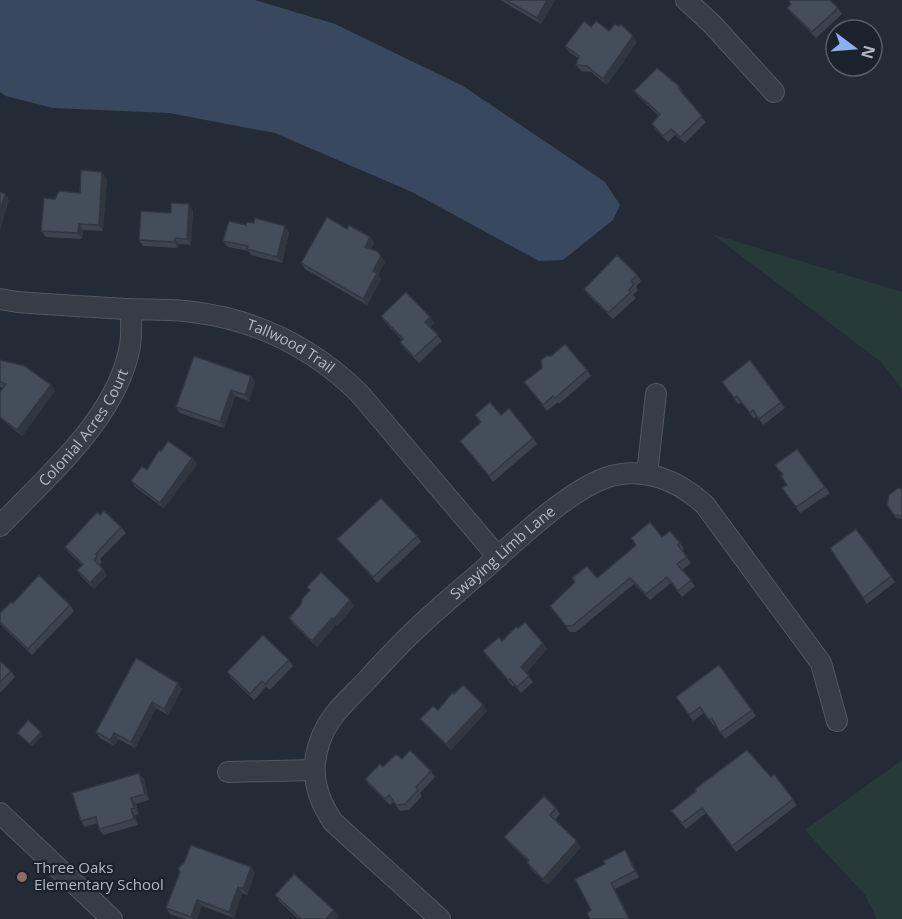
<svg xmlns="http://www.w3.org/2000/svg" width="902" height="919" font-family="'Open Sans',sans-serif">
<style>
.green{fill:#28393a}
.water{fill:#39485f}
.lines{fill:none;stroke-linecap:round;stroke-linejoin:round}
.minor-casing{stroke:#515862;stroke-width:22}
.minor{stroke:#363d47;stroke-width:20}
.wall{fill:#3a434e}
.shaded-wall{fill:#303740}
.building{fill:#444e5b;stroke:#303740;stroke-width:1.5}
.education-dot{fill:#8d6e63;stroke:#1b222c;stroke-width:2}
.labels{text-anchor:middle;stroke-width:4.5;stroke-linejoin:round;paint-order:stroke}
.street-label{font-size:15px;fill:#b1b8c4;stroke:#1b222c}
.poi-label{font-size:15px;fill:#b1b8c4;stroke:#1b222c;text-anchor:start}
</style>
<rect width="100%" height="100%" fill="#232b37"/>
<g class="green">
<polygon points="712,234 902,292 902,389 881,362"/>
<polygon points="902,760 902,919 877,919 865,895 805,830"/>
</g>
<polygon class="water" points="0,0 255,0 335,24 463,86 605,182 620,205 613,220 563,260 539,261 412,192 275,133 169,113 53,108 6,96 0,92"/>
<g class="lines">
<g class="minor-casing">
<g id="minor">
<polyline points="686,0 712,24 774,92"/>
<path id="s1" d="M0,299l18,3c37,3 74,5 110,7 22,1 44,0 65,3 64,8 120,36 166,81l139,164"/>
<polyline points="647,474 656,394"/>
<path id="s2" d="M0,526c48,-51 117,-108 130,-180 2,-12 1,-25 1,-37"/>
<polyline points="228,772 314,770"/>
<polyline points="0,813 112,919"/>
<path id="s3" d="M440,919l-107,-97c-17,-25 -24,-51 -13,-81 8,-25 29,-42 47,-61 15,-16 30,-33 47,-49 22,-21 45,-40 68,-60 33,-29 83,-78 123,-93 37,-13 73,2 100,27l116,158 16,58"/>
</g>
</g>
<use href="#minor" class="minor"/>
</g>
<g class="wall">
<polygon points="500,0 555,0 541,24"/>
<polygon points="791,5 838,8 842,14 816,38 792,14 787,8"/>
<polygon points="591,27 633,36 637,42 607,85 591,72 581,71 576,65 578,58 569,52 565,46"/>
<polygon points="679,86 683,92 682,93 706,122 685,143 675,135 668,142 656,130 652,124 659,116 639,97 634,91"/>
<polygon points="107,178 103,231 83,230 82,239 46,237 41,231 55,199 80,193"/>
<polygon points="193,210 191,245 179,244 178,248 143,246 139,240 171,213"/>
<polygon points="246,225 289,232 282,263 251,255 249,251 228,247 223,241"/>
<polygon points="347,229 370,237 374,243 371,249 381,256 385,262 378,275 381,279 367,305 305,269 301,263"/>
<polygon points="637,275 641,281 636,287 638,290 633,295 636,298 613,319 588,295 584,289"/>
<polygon points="381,316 430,317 434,323 430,327 442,341 419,363 404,348 400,342 402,340 385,322"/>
<polygon points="0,360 51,385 55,391 22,436 0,418 0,392 3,388 0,387"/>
<polygon points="750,360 785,408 763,425 757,416 754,419 741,402 738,404 722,382"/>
<polygon points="587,370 591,376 559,404 558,402 547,411 524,382"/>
<polygon points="251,376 255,382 249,401 235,396 224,428 180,413 176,407"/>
<polygon points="475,415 501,415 533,438 537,444 493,482 460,441 480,422"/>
<polygon points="797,449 830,493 800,513 782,488 787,485 783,475"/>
<polygon points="161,451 192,458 197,464 164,508 135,487 131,481 147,470"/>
<polygon points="902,489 902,519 896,518 887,505"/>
<polygon points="100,515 121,527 126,533 100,559 102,562 99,565 107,575 94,589 81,576 77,570 82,565 69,553 65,547"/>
<polygon points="856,529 895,582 867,604 830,548"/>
<polygon points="417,536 421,542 377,583 342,545 337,539"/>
<polygon points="662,537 680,543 684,549 682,551 691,563 682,570 695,586 682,597 671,583 650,600 634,584 576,632 570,632 550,606 597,578 636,545 631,538"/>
<polygon points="307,587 350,600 354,606 337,626 336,624 317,647 293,624 289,618 301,604 310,591"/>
<polygon points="13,603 70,605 74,611 32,655 0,624 0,613"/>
<polygon points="518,628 543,643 547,649 526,673 533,682 521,693 514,685 513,687 483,651 502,641"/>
<polygon points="136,658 182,689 168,715 156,708 135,748 118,739 114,746 100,738 96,732"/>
<polygon points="289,660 293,666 270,690 266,687 254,700 231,678 227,672"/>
<polygon points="0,661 11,671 15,677 0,693"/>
<polygon points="719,665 756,716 725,739 716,724 714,726 704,713 693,721 676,697"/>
<polygon points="454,694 483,705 487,711 451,750 425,725 420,719 438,710"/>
<polygon points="402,759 431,771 435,777 420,793 422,796 409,810 400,811 393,802 390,805 369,785 365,779 383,767"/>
<polygon points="139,773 144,779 149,800 136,804 139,814 135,815 138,825 103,835 99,829 98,823 85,827 81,821"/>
<polygon points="774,774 797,805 736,852 706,813 686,829 671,811 771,777"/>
<polygon points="556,808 560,814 555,820 581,847 548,885 531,869 527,863 528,861 509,843 504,837"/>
<polygon points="625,850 629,856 639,877 615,889 630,919 590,919 591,910 605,864"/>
<polygon points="251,867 255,873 247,895 242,893 234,918 202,906 197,919 184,919 170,914 166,908"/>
<polygon points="275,895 334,910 339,916 298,919 279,901"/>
</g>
<g class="shaded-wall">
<polygon points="547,0 555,0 541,24 537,18"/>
<polygon points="633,36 637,42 607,85 603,79"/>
<polygon points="102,172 107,178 103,231 99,225"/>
<polygon points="5,194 9,200 0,231 0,211"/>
<polygon points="189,204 193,210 191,245 187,239"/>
<polygon points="79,224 83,230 82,239 78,233"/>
<polygon points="285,226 289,232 282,263 277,257"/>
<polygon points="370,237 374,243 369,253 365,247"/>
<polygon points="175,238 179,244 178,248 174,242"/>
<polygon points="381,256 385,262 378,275 381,279 367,305 363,299 373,271"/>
<polygon points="430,317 434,323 429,328 425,322"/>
<polygon points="251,376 255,382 249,401 245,395"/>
<polygon points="51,385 55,391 22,436 17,430"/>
<polygon points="231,390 235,396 224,428 220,422"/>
<polygon points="192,458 197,464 164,508 160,503"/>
<polygon points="103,569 107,575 94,589 90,583"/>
<polygon points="350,600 354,606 337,626 333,620"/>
<polygon points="332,618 336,624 317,647 312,641"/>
<polygon points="543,643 547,649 526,673 521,667"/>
<polygon points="178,683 182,689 168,715 164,709"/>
<polygon points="152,702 156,708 135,748 131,742"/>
<polygon points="483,705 487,711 451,750 446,744"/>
<polygon points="41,732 43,735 32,747 30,744"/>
<polygon points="114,733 118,739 114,746 110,740"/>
<polygon points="139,773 144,779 149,800 145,794"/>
<polygon points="131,798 136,804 139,814 134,808"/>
<polygon points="131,809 135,815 138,825 134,819"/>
<polygon points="577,841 581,847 548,885 543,879"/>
<polygon points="625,850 629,856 639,877 635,871"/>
<polygon points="251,867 255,873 247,895 243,889"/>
<polygon points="611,883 615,889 630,919 629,919"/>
<polygon points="238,887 242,893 234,918 229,912"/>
<polygon points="197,900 202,906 197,919 193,919 191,917"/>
<polygon points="334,910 339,916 336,919 326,919"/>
</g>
<g class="building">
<polygon points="506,0 547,0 537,18"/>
<polygon points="788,0 830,0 838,8 812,32 787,8 791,4"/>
<polygon points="584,21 591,27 596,21 609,31 615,24 619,26 621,24 633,36 603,79 587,66 576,65 579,56 565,46"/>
<polygon points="657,68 679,86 678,88 702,116 680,137 671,129 663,136 652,124 660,114 634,91"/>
<polygon points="81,170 102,172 99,225 79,224 78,233 41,231 44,198 55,199 59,191 80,193"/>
<polygon points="0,192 5,194 0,211"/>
<polygon points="171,203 189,204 187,239 175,238 174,242 139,240 141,211 171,213"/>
<polygon points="327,217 347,229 349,225 370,237 365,247 377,251 381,256 373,271 377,273 363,299 301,263"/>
<polygon points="255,218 285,226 277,257 247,249 248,246 223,241 229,221 246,225 247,222 254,223"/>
<polygon points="617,255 637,275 631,281 634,284 629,290 631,292 608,313 584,289"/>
<polygon points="406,292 430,317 425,322 438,335 414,357 400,342 403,339 381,316"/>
<polygon points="565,344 587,370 555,398 553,396 543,405 524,382 542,368 541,360 546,356 551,356"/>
<polygon points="194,356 251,376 245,395 231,390 220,422 176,407"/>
<polygon points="0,360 25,366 51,385 17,430 0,417 0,392 6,384 0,382"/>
<polygon points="750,360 781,402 759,419 753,410 750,413 737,396 734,398 722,382"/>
<polygon points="490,402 501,415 509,408 533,438 489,476 460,441 481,422 475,415"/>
<polygon points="168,441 192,458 160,503 131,481 142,466 147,470 159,450 161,451"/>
<polygon points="797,449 825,487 796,507 782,488 787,485 781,476 783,475 775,465"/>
<polygon points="898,488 902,489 902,516 894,515 887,505 889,495"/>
<polygon points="381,498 417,536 373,577 337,539"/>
<polygon points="104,511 121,527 96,554 97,556 94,560 103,569 90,583 77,570 83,564 65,547 97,512 100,515"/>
<polygon points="650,522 662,537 670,531 680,543 678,545 687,557 677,564 691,580 678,591 667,577 646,594 630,578 572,626 566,626 550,606 575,582 572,578 587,566 597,578 636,545 631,538"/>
<polygon points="856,529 891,576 863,598 830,548"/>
<polygon points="321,572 350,600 333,620 332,618 312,641 289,618 301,604 302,599 310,590 307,587"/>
<polygon points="39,575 70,605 28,649 0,622 0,613 11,602 13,603"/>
<polygon points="525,622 543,643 521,667 529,676 517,687 510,679 509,681 483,651 499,637 502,641 516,627 518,628"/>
<polygon points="263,635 289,660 265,684 262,681 250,694 227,672"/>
<polygon points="136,658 178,683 164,709 152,702 131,742 114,733 110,740 96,732"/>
<polygon points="0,661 11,671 0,682"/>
<polygon points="719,665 752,710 720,733 712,718 709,720 700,707 689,715 676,697"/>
<polygon points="463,685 483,705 446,744 420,719 433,706 438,710 453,692 454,694"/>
<polygon points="28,720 41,732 30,744 17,733"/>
<polygon points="410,750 431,771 416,787 418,790 405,804 396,805 389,795 385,799 365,779 380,764 383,767 396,754 402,759"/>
<polygon points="747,750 771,777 774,774 793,799 732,846 702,808 682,823 671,811 696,791 695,789"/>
<polygon points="139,773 145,794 131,798 134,808 131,809 134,819 99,829 96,817 81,821 72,793"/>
<polygon points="544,796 556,808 550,815 577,841 543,879 527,863 529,860 504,837"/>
<polygon points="191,845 251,867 243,889 238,887 229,912 197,900 191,917 166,908 180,872 178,868 184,863"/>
<polygon points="625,850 635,871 611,883 629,919 590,919 587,913 591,910 575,879 605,864 603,861"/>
<polygon points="294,874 334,910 326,919 298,919 300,918 275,895"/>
</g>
<circle class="education-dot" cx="22" cy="877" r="6"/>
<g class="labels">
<g class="street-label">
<text dy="5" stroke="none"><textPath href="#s1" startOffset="298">Tallwood Trail</textPath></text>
<text dy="5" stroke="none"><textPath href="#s2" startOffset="130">Colonial Acres Court</textPath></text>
<text dy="5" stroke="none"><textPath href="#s3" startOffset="494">Swaying Limb Lane</textPath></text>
</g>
<g class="poi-label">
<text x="34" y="873">Three Oaks<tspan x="34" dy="17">Elementary School</tspan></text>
</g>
</g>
<g transform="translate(854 48) rotate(106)"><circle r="28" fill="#1b222c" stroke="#575e69" stroke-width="1.5"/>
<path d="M0-4.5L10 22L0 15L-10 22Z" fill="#8bb0ee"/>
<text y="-9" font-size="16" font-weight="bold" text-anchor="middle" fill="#b1b8c4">N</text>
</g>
</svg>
